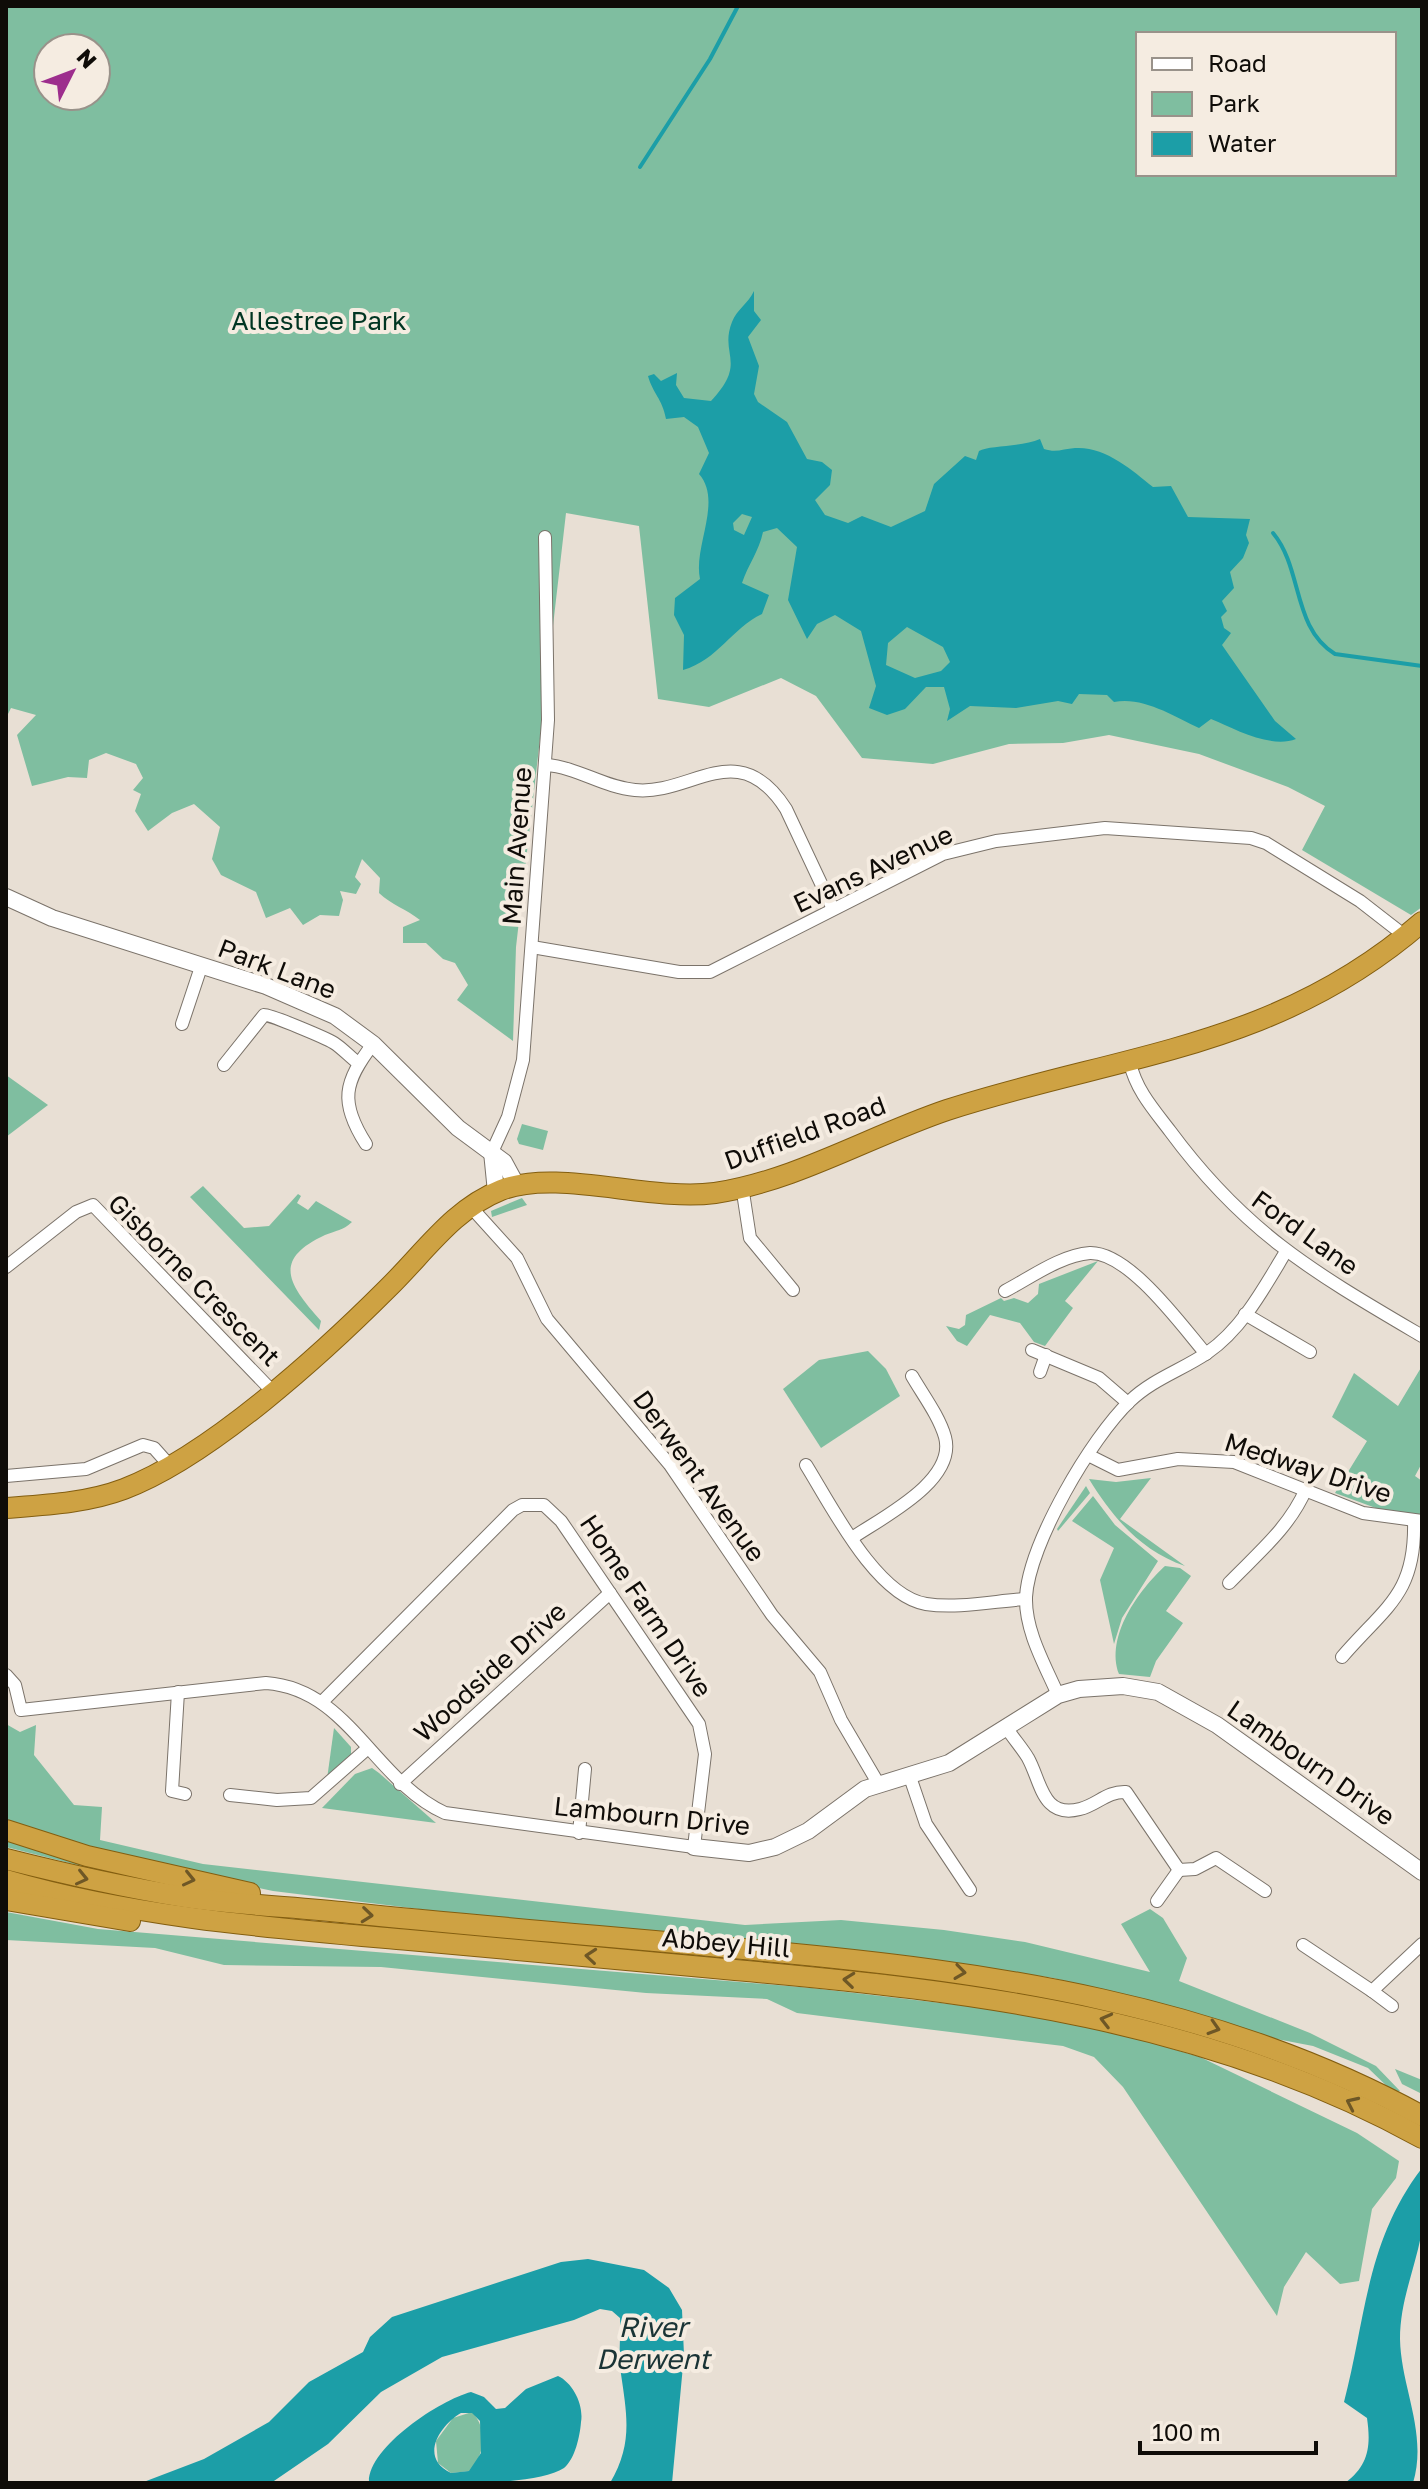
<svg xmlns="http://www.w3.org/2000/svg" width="1428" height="2489" font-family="'Golos Text',sans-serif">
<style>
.green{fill:#7fbea0;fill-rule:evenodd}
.water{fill:#1c9ea7;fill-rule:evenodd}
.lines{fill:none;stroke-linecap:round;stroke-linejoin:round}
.stream{stroke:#1c9ea7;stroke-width:4}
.minor-casing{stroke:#7b736a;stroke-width:14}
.tertiary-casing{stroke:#7b736a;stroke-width:18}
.trunk-casing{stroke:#835e10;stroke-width:22}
.minor{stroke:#fff;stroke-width:12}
.tertiary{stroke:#fff;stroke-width:16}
.trunk{stroke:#cea243;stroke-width:20}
.oneway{stroke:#6e5726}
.labels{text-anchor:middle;stroke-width:8;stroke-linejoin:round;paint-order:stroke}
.park-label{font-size:26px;fill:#003522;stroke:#f5ece1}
.street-label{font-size:26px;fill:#0f0c08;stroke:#f5ece1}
.water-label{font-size:28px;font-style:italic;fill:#1a3436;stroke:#f5ece1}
</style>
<rect width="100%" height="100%" fill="#e8dfd4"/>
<g class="green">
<path d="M6,6h1416v901l-11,8 -109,-65 23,-44 -37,-19 -89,-33 -90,-19 -46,8 -54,1 -76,20 -71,-6 -46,-62 -35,-18 -72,29 -51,-8 -19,-173 -73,-13 -50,434 -3,94 -56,-41 11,-15 -13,-22 -12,-4 -17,-16h-23v-16l17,-7c-14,-11 -28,-15 -41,-27l1,-15 -18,-19 -7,18 6,7 -5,10 -16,-3 3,9 -4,16 -19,-1 -17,10 -13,-17 -24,10 -10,-26 -35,-17 -9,-16 8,-32 -26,-23 -22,9 -24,18 -13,-20 6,-17 -8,-4 10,-12 -7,-14 -30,-11 -17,7 -2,18 -19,-1 -36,9 -15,-51 19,-20 -25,-7 -5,10zM1138,34h256v140h-256zM48,48h48v48h-48z"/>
<polygon points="6,1075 48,1105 6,1137"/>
<polygon points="522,1124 548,1131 543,1150 519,1144 517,1139"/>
<path d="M203,1186l41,42 25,-2 29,-32 3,2 -4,7 11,7 8,-9 36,21c-10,9 -15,8 -27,13 -54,25 -36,50 -4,86l-2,9 -129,-133z"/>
<polygon points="522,1198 527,1205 492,1217 491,1211"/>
<polygon points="1098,1261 1065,1301 1073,1308 1045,1346 1034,1342 1020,1323 990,1315 967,1346 957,1341 946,1326 959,1329 965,1325 966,1315 1001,1298 1004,1301 1014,1298 1028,1303 1038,1294 1039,1284"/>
<polygon points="868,1351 886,1369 900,1396 821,1448 783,1389 819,1360"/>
<polygon points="1422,1366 1422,1463 1415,1476 1422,1481 1422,1515 1392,1514 1335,1493 1367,1441 1332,1417 1354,1373 1398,1406"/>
<path d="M1151,1478l-31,41 65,47c-44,-15 -72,-48 -96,-87l27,3z"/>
<polygon points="1086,1486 1090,1493 1058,1531 1057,1529"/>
<polygon points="1093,1496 1115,1525 1158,1561 1122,1618 1114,1644 1100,1580 1114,1548 1072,1521"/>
<path d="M1165,1566l15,2 11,8 -25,35 17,12 -27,38 -6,16 -31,-3c-14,-38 20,-84 46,-108z"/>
<polygon points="6,1724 20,1732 36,1725 34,1755 74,1805 102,1807 100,1840 203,1864 745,1925 841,1920 944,1930 1025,1942 1150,1972 1121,1924 1150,1909 1163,1918 1187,1958 1179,1981 1310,2033 1376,2066 1400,2091 1394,2093 1368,2068 1313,2046 1255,2035 1193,2013 1053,1978 888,1954 549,1925 273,1891 162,1868 6,1824"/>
<polygon points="334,1728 351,1747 351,1756 327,1779"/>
<polygon points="372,1768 379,1773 436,1823 322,1808 355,1774"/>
<polygon points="6,1837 110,1867 105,1872 6,1847"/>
<polygon points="6,1912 98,1929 812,1988 984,2008 1111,2031 1200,2057 1357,2133 1399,2161 1396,2178 1372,2209 1359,2281 1340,2284 1306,2252 1284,2287 1277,2316 1123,2087 1094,2057 1063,2046 797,2013 767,1999 646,1993 381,1967 224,1965 155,1948 6,1940"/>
<polygon points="1395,2069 1422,2080 1422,2094 1402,2084"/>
<path d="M472,2412c16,17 13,42 -2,59l-19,2 -13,-10 -2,-22 17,-23z"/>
</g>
<g class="water">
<path d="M754,291v20l7,9 -13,17 11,29 -5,28 4,8 29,20 20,37 15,3 10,8 -2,15 -15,15 10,15 23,8 14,-7 29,11 34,-16 9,-27 31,-28 11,4 3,-9c10,-6 43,-4 61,-12l4,10c12,4 19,0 31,-1 30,-2 57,22 78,39l18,-1 17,31 62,2 -4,16 3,8 -6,15 -13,14 4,16 -12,13 5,10 -6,6 3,11 7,5 -9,12 53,76 21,18c-25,10 -61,-10 -85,-20l-12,9c-25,-12 -57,-32 -85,-26l-7,-7 -28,-1 -7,10 -14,-3 -42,7 -46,-2 -23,15 3,-12 -6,-22h-18l-21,22 -18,6 -18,-7 7,-22 -15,-55 -26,-16 -18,9 -10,15 -19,-39 9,-53 -20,-19 -14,4c-4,19 -15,33 -21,51l27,12 -7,19c-30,14 -44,46 -79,56l1,-35 -10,-20 1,-17 25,-19c-7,-32 23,-78 -1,-105l10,-21 -11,-26 -14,-10 -18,2c-4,-21 -13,-25 -18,-43l6,-2 7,7 16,-8 -1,12 8,13 27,3c37,-39 8,-46 21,-79 5,-13 16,-18 22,-31zM742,514l10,3 -8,18 -10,-5 -1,-7zM907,627l36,20 7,15 -9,9 -26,7 -29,-13 2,-22z"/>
<path d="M1422,2168c0,22 4,48 -1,68 -7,35 -21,66 -21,103 1,49 28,94 13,144h-68c24,-18 26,-37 22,-65l-23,-16c22,-84 22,-161 78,-234z"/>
<path d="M588,2259l56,11 25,18 13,22 2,45 -12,128h-62c23,-39 17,-67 11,-109 -3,-17 0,-38 -1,-56l-8,-7 -12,-2 -26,11 -132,37 -61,35 -53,52 -57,39h-130l63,-24 65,-37 40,-40 54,-30 7,-15 22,-20 169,-55z"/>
<path d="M558,2376c15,7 26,29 23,46 -1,14 -6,37 -17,46 -33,21 -151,15 -195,15 -2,-35 71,-83 102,-91l13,5 12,12 9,-1 21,-19zM461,2413h11l8,8 1,32 -12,18 -18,2c-32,-15 -12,-47 10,-60z"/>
</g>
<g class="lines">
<g class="stream">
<polyline points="640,167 710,59 738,6"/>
<path d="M1273,533c30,36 19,95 62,121l87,12"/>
</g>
<g class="minor-casing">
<g id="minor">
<path d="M546,765c31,2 57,22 89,25 56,6 103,-56 151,19l47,100"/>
<polyline points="532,947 679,972 710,972 943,854 996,841 1105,828 1251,838 1266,843 1360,901 1405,936"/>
<polyline points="182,1024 201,967"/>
<path d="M1130,1063c6,27 24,47 40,68 76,103 145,142 252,205"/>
<path d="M224,1065l40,-50c5,-1 62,23 70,28 8,5 16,14 24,20"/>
<path d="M366,1144c-27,-42 -22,-62 7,-100"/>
<polyline points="492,1152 508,1117 523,1060 548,720 545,537"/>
<polyline points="742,1186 750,1238 793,1290"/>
<polyline points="470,1206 517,1258 547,1319 670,1465 772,1615 820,1672 841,1720 878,1783"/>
<polyline points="6,1267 76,1212 93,1205 273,1392"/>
<path d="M1005,1291c25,-13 56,-36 85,-38 39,-1 92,73 116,101"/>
<polyline points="1245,1314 1310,1352"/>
<polyline points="1032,1350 1099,1378 1128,1403"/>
<polyline points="1040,1372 1046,1355"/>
<polyline points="1090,1456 1118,1470 1178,1459 1234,1462 1363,1513 1422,1521"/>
<path d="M806,1465c25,40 70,131 120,139 31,5 69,-3 100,-5"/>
<polyline points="6,1476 86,1469 143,1445 154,1448 170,1466"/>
<path d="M852,1538c29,-20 105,-57 93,-101 -6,-21 -22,-42 -33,-61"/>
<path d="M1229,1583c29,-30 60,-55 77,-94"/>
<path d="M1342,1657c44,-51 74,-63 72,-136"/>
<path d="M6,1675l9,10 6,25 245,-27c83,6 107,97 179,130l249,34 11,-93 -6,-30 -138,-203 -17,-16h-22l-9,5 -190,191"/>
<polyline points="178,1692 172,1791 185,1794"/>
<path d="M1058,1695c-13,-30 -33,-64 -32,-98 3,-53 65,-159 104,-196 23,-22 52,-31 77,-48 35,-24 57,-65 78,-100"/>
<path d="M1006,1727c7,11 16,21 22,31 13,23 14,61 52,51 17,-4 27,-18 46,-17l53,78 16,-1 21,-11 49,33"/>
<polyline points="910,1777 926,1824 970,1890"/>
<polyline points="400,1784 610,1593"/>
<polyline points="230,1795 277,1800 311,1798 368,1748"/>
<polyline points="579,1833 585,1769"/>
<polyline points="1157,1901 1179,1870"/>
<polyline points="1303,1945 1372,1991 1422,1944"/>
<polyline points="1372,1991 1392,2006"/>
</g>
</g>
<g class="tertiary-casing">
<g id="tertiary">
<polyline points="6,897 52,918 266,986 335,1016 373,1044 458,1128 504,1162 517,1186"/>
<polyline points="492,1152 496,1192"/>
<polyline points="694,1847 749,1853 775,1847 808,1831 865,1789 949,1763 1058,1695 1079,1689 1123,1686 1158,1692 1217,1725 1422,1872"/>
</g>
</g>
<g class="trunk-casing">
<g id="trunk">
<path d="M6,1508c39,-3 81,-5 118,-19 85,-32 199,-136 264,-201 36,-35 65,-79 113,-98 56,-22 149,12 214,3 80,-12 155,-57 232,-83 173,-56 329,-61 475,-188"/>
<polyline points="6,1830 87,1856 250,1893"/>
<path d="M6,1859c59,15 118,28 178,38 55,8 111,10 166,16 138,14 276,25 414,38 228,21 454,53 658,165"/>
<path d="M6,1880c131,38 268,48 403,60 108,9 217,20 326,30 238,21 473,49 687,168"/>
<polyline points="6,1900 130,1921"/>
</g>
</g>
<use href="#minor" class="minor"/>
<use href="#tertiary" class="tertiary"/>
<use href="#trunk" class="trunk"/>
</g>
<defs><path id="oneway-chevron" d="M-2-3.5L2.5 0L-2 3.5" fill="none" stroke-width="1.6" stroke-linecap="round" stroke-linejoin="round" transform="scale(2)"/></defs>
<g class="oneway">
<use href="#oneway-chevron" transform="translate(82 1878) rotate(13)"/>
<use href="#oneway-chevron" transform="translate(189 1879) rotate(13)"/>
<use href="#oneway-chevron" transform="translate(367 1915) rotate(6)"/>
<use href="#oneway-chevron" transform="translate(591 1956) rotate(-175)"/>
<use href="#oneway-chevron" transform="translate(960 1972) rotate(8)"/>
<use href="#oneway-chevron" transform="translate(849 1980) rotate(-174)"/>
<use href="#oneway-chevron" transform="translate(1106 2020) rotate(-166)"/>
<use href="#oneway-chevron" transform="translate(1214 2028) rotate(17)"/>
<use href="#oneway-chevron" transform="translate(1352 2103) rotate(-155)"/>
</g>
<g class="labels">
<g class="park-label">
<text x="319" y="330">Allestree Park</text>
</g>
<g class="street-label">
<text transform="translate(517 846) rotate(-86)" y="9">Main Avenue</text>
<text transform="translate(873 869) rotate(-25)" y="9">Evans Avenue</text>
<text transform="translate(277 969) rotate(21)" y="9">Park Lane</text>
<text transform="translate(805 1133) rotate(-20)" y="9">Duffield Road</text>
<text transform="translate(1305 1233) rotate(36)" y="9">Ford Lane</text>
<text transform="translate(194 1280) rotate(45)" y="9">Gisborne Crescent</text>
<text transform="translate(1308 1468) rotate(18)" y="9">Medway Drive</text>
<text transform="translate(699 1476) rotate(54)" y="9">Derwent Avenue</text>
<text transform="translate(646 1606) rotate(56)" y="9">Home Farm Drive</text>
<text transform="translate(490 1672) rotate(-42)" y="9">Woodside Drive</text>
<text transform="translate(1311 1763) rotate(35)" y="9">Lambourn Drive</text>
<text transform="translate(652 1816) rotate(6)" y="9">Lambourn Drive</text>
<text transform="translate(726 1943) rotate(5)" y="9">Abbey Hill</text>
</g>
<g class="water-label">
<text x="653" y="2337">River<tspan x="653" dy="32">Derwent</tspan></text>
</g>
</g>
<rect width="1428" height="2489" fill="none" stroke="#0f0c08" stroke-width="16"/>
<rect x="1136" y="32" width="260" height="144" fill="#f5ece1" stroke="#99928a" stroke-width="2"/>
<rect x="1152" y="58" width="40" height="12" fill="#ffffff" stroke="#99928a" stroke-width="2"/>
<text x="1208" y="72" font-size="24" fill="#0f0c08">Road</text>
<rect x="1152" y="92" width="40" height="24" fill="#7fbea0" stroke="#99928a" stroke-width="2"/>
<text x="1208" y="112" font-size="24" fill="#0f0c08">Park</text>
<rect x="1152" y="132" width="40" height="24" fill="#1c9ea7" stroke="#99928a" stroke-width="2"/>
<text x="1208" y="152" font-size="24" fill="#0f0c08">Water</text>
<g transform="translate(72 72) rotate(48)"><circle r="38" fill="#f5ece1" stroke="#99928a" stroke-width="2"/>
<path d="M0-6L14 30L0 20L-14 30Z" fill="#9d2e8d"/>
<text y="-12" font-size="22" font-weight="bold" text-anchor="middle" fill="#0f0c08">N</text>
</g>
<path d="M1140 2441v12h176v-12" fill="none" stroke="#0f0c08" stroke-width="4"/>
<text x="1152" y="2441" font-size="24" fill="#0f0c08" stroke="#f5ece1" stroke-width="6" paint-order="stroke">100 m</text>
</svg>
